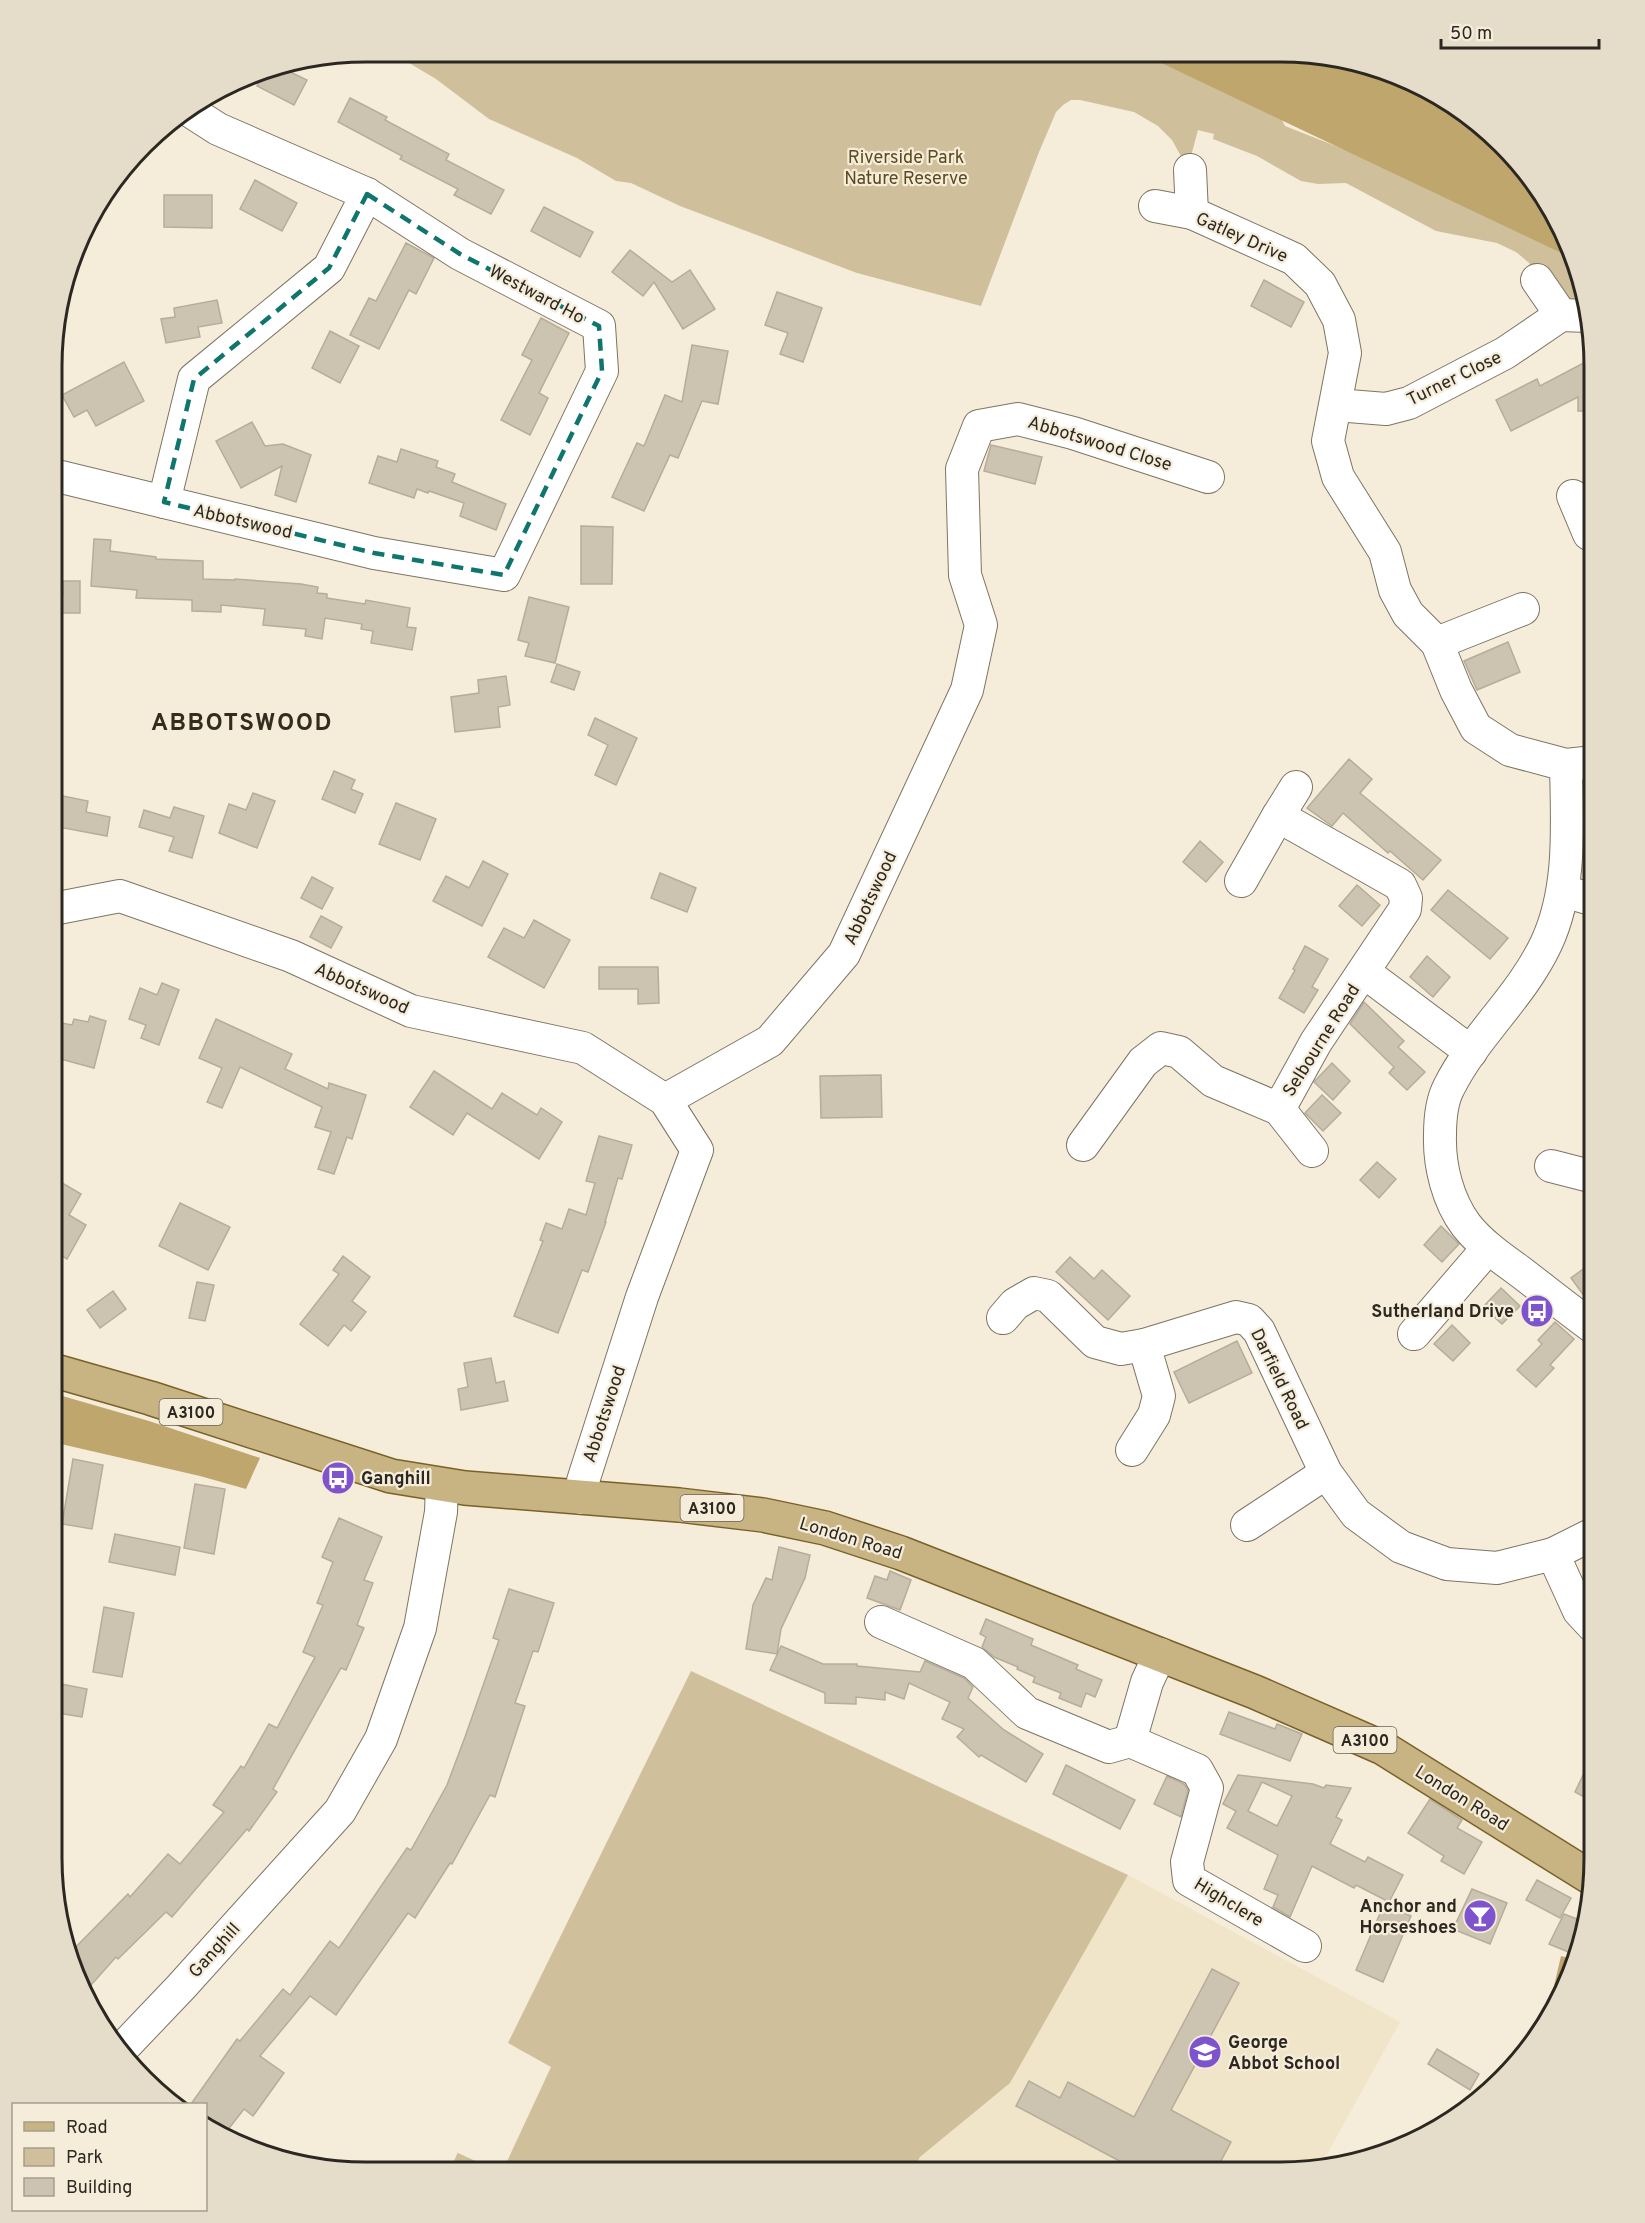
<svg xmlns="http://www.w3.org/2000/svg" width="1645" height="2223" font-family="Overpass,sans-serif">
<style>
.built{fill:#f0e4c9}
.green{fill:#cfbf9b}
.forest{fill:#bfa66d}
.building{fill:#ccc3b1;stroke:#b5ad9a;stroke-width:1.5;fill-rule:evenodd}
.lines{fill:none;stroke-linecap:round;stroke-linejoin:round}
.minor-casing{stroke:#7d7564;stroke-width:34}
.major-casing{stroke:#796229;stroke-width:36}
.minor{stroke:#fff;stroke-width:32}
.major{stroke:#c8b382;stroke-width:33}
.marked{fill:none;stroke:#0f766e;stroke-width:4.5;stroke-dasharray:12 8;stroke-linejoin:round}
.labels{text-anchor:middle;stroke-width:4.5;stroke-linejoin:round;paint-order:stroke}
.shield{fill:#f5edd9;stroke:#686358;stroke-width:1.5}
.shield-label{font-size:16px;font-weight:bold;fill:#2c2821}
.park-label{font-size:18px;fill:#5c491d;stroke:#f5edd9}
.street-label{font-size:18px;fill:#2c2821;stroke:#f5edd9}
.poi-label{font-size:18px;font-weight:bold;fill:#2c2821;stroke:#f5edd9;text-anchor:end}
.district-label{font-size:24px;font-weight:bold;letter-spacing:1.5px;fill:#342d1e;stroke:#f5edd9}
.rim{fill:none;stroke:#2c2821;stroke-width:3}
</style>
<rect width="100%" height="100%" fill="#f5edd9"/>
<polygon class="built" points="1128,1875 1400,2022 1320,2167 1279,2172 913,2171 920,2157 1010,2083"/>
<g class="green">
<polygon points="389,51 1140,53 1282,120 1285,126 1566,237 1583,285 1588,317 1528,262 1516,252 1497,243 1436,231 1346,183 1318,184 1301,181 1257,156 1213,139 1214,134 1198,130 1190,160 1182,158 1172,140 1158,126 1134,112 1080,100 1071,100 1063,105 1056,112 1039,152 981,306 857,273 680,206 631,183 616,181 577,158 489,119 436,79"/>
<polygon points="691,1671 1128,1875 1010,2083 920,2157 913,2171 503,2170 551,2067 508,2043"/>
<polygon points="458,2152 458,2153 495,2170 450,2170"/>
</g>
<g class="forest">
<polygon points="1140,53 1321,54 1387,72 1429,91 1454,104 1516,159 1561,226 1574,259"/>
<polygon points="52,1393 149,1421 260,1458 246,1489 200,1476 52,1442"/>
<polygon points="1561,1956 1576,1960 1549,2016 1547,2016"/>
</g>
<g class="building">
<polygon points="278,66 307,80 294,105 257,86 267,67"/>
<polygon points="350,98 387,117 385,120 449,154 446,160 504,190 491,214 454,195 458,189 400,159 402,156 338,122"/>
<polygon points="255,180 297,203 282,231 240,209"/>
<polygon points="164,195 212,195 212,228 164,227"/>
<polygon points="544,207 593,232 580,257 531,231"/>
<polygon points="406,243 434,258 416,294 409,290 379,349 350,335 369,298 376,301"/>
<polygon points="630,250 672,282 690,270 715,309 683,329 654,282 643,296 612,272"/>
<polygon points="1264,280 1304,302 1291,327 1251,306"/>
<polygon points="777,292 822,308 803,362 780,354 788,333 765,325"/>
<polygon points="217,300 222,323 198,327 200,337 166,343 161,319 175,317 174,308"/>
<polygon points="541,318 569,333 539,393 548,398 530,435 501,420 532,360 522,355"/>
<polygon points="330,331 359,346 340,383 312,368"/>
<polygon points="692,345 728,351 718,404 702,401 678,458 670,455 644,511 612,497 637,443 644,446 665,395 682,402"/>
<polygon points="1593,358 1594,411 1578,411 1578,397 1511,431 1496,400 1537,379 1540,386"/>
<polygon points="124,362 144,401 96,426 87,410 74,417 62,395"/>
<polygon points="252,422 265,446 283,444 311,455 296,502 275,495 282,466 241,488 216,441"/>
<polygon points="991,445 1042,457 1035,484 984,471"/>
<polygon points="401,449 438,461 436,467 455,474 452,482 506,504 496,530 460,516 464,503 429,491 428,493 417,489 414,498 369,483 378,456 397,462"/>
<polygon points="581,526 613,527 612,584 581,584"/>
<polygon points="94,539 111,540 110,551 156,557 156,559 203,561 203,579 235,580 235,579 301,584 318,587 317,593 327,594 327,598 365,604 366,600 410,608 407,627 416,628 412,650 371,643 373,631 361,629 362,624 325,618 322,639 305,636 306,629 263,625 265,609 221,605 221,612 192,611 192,600 136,598 137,590 91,586"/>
<polygon points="63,581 80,581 80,613 53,613 53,595 63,595"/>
<polygon points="529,597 569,607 555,663 525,656 529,643 518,640"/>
<polygon points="1508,642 1520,672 1477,690 1464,661"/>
<polygon points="557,664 580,672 574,690 551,682"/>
<polygon points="506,676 510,705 498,707 500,727 455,732 451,697 479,693 478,680"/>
<polygon points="595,718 637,738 616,785 595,775 608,745 588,735"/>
<polygon points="1349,759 1372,779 1360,793 1441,860 1423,880 1390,851 1388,853 1343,813 1332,826 1307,808"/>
<polygon points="334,771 355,780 351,789 363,794 355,813 322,799"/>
<polygon points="253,793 275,801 257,848 219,833 229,804 246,810"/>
<polygon points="53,794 88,801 86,812 110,817 107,836 53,826"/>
<polygon points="396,803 436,819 420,860 379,844"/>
<polygon points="174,807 204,816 192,858 169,851 174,837 139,827 144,810 170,818"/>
<polygon points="1200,841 1223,862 1206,882 1183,862"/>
<polygon points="483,861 508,874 482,926 433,901 446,876 469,888"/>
<polygon points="660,873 696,888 687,912 651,898"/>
<polygon points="312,877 333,888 322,909 301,898"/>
<polygon points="1357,885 1380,905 1362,926 1339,906"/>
<polygon points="1448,890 1508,938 1490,959 1431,910"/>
<polygon points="321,916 342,927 331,948 310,937"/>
<polygon points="534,920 570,940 544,988 488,957 504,928 524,938"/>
<polygon points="1305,946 1328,959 1312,987 1318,990 1304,1013 1279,998 1295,970 1293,969"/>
<polygon points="1427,956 1450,977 1433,997 1410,977"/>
<polygon points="599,967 658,967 659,1003 638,1004 638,989 599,989"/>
<polygon points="162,983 179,990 159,1045 141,1038 146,1025 129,1019 140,988 157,995"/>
<polygon points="1364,1002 1404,1041 1398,1047 1425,1072 1407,1090 1389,1073 1394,1067 1350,1024"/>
<polygon points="90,1016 106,1021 94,1068 53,1057 62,1023 72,1025 74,1019 88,1022"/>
<polygon points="216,1019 292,1054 285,1069 328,1089 329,1083 366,1095 352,1139 347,1137 334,1174 318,1169 331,1132 315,1127 322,1107 240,1067 222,1108 207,1102 222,1068 199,1058"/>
<polygon points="1332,1063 1350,1081 1333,1100 1314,1082"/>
<polygon points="434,1071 492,1109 502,1093 537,1115 541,1108 562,1122 539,1159 467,1113 453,1135 410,1107"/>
<polygon points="881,1075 882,1117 821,1118 820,1076"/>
<polygon points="1322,1095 1341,1113 1323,1131 1305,1113"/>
<polygon points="599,1136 632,1145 622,1179 618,1178 605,1222 606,1222 588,1272 582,1270 558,1333 514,1316 543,1241 540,1240 546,1223 562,1229 569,1209 586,1215 595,1183 586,1181"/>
<polygon points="1377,1162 1396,1179 1379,1198 1360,1180"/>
<polygon points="52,1177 81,1194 69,1215 86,1225 67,1259 52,1250"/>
<polygon points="180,1203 230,1227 208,1270 159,1246"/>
<polygon points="1441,1226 1459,1244 1442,1262 1424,1245"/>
<polygon points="343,1256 370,1277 352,1301 366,1312 351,1331 344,1325 328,1346 300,1324 339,1274 333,1270"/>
<polygon points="1070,1257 1094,1279 1102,1270 1130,1296 1108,1320 1056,1272"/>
<polygon points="1594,1261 1594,1305 1587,1300 1571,1278"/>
<polygon points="197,1282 214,1285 205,1321 189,1318"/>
<polygon points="1501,1288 1520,1306 1502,1324 1483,1307"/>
<polygon points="113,1291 126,1309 100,1328 87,1310"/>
<polygon points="1555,1322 1574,1339 1550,1365 1554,1368 1536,1387 1517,1370 1542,1344 1538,1340"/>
<polygon points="1452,1325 1470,1343 1453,1361 1434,1344"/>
<polygon points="1237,1341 1252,1373 1189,1403 1174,1372"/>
<polygon points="491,1358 496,1383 504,1381 508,1401 461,1410 458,1389 468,1387 464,1363"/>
<polygon points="73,1459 103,1465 92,1529 62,1524"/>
<polygon points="195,1484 225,1489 214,1554 184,1548"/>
<polygon points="339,1518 382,1537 364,1580 373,1583 357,1625 364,1628 346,1670 341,1668 273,1789 277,1792 249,1831 247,1829 172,1917 166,1912 118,1959 116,1957 83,1994 68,1955 128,1894 130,1897 168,1854 180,1864 224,1812 213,1805 241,1766 244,1768 269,1724 277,1728 315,1657 303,1652 323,1605 317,1603 333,1562 322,1557"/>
<polygon points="115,1534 180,1547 175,1575 109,1562"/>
<polygon points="779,1547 810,1555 805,1578 781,1629 777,1654 746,1649 753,1605 766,1578 772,1580"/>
<polygon points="890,1571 911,1580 900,1610 867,1598 875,1576 887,1580"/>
<polygon points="509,1589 554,1603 538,1652 533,1651 515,1703 525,1706 495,1797 490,1795 452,1864 450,1863 415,1918 408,1913 336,2015 310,1996 260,2056 284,2073 253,2116 244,2109 223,2136 206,2127 206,2104 191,2104 237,2039 240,2041 283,1989 290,1995 330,1941 339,1948 407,1848 411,1850 447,1785 465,1737 499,1640 493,1638"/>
<polygon points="104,1607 134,1613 122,1677 93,1672"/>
<polygon points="986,1619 1033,1639 1031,1645 1078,1665 1076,1669 1102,1680 1095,1697 1086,1693 1081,1707 1059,1698 1061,1693 1033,1682 1035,1677 1017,1669 1018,1667 994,1657 982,1647 986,1637 980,1634"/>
<polygon points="781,1646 823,1664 857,1664 857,1666 920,1672 925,1661 964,1678 973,1687 968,1698 1004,1730 1043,1754 1026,1782 981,1755 979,1757 957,1737 964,1729 942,1719 950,1702 909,1683 904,1699 885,1692 885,1700 856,1697 856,1704 825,1703 825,1693 770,1670"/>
<polygon points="51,1682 87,1689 82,1717 51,1712"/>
<polygon points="1229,1712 1275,1729 1277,1724 1302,1734 1290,1761 1220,1734"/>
<polygon points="1593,1754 1593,1802 1575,1792"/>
<polygon points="1066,1765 1135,1800 1120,1829 1053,1794"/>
<path d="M1238,1775l75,9 11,4 2,-3 25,3 -15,29 6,3 -12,24 35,18 3,-5 35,18 -14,27 -33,-17 -2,3 -42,-22 -22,51 -17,-10 5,-12 -14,-6 14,-34 -51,-27 9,-17 -13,-7zM1262,1782l30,14 -15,30 -29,-15z"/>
<polygon points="1167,1776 1184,1784 1188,1790 1181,1817 1154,1804"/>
<polygon points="1430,1799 1462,1820 1457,1828 1482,1842 1464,1874 1441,1861 1444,1856 1408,1833"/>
<polygon points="1537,1880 1571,1898 1560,1918 1526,1900"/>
<polygon points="1472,1889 1507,1903 1490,1944 1453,1929"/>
<polygon points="1384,1904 1411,1916 1383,1982 1356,1970"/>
<polygon points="1564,1914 1585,1922 1578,1956 1549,1944"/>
<polygon points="1212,1969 1239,1983 1171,2110 1231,2142 1215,2172 1140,2172 1016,2106 1029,2081 1060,2098 1068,2082 1134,2117"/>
<polygon points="1437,2049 1479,2074 1470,2090 1428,2064"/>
</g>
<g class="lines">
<g class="minor-casing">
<g id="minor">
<polyline points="1190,170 1192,213"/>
<polyline points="1155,206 1192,213 1294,259 1320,284 1339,320 1345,353 1328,441 1338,477 1385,552 1395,590 1408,614 1437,643 1456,690 1476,728 1510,750 1566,765 1594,762"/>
<polyline points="1537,280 1561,315"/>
<polyline points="1336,405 1386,409 1409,403 1505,353 1561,315 1588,316"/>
<polyline points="53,475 374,553 504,575 602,371 599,326 460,254 367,194 218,129 190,111"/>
<polyline points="1573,496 1589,534 1594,532"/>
<polyline points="164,502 194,379 329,268 367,194"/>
<polyline points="1437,643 1523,609"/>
<path d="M1566,765c1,59 6,124 -20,179 -25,53 -71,91 -97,143 -7,13 -9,34 -9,48 -1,31 8,66 26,90 14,18 34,32 52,45 25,19 50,39 76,58"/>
<polyline points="1278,816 1296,787"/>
<polyline points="1241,881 1278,816 1400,885 1406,898 1405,909 1316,1042 1279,1109"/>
<polyline points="1563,891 1594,900"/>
<polyline points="53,909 120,896 291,956 411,1011 583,1048 665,1100 697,1150 642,1297 583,1481 582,1498"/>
<polyline points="1364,972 1471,1052"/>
<polyline points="665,1100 770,1041 844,954 967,690 981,625 965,575 962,469 979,426 1018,419 1073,433 1208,477"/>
<polyline points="1083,1145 1143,1062 1161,1048 1179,1052 1213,1081 1279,1109 1312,1151"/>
<polyline points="1551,1166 1594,1177"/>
<polyline points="1003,1318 1015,1304 1034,1293 1048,1296 1095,1342 1121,1349 1144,1345 1236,1317 1249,1320 1259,1331 1326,1473 1356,1514 1401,1547 1447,1564 1497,1568 1553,1554 1593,1534"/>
<polyline points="1414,1334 1488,1248"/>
<polyline points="1132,1450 1154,1415 1159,1396 1144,1345"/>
<polyline points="1247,1525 1326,1473"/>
<polyline points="1553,1554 1579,1611 1593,1626"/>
<polyline points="881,1622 974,1663 1027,1713 1109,1747 1130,1741"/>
<polyline points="1160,1654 1147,1682 1130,1741 1197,1770 1207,1788 1187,1862 1189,1880 1305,1946"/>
<polyline points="120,2051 181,1987 340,1811 381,1739 420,1628 441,1512 442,1485"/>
</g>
</g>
<g class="major-casing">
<polyline id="major" points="52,1370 150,1398 391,1476 465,1488 679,1505 763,1515 825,1528 901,1553 1255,1692 1383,1748 1593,1879"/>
</g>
<use href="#minor" class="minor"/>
<use href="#major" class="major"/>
</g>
<path class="marked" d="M367,194l93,60 139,72 3,45 -98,204 -130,-22 -210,-51 30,-123 135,-111z"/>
<defs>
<g id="bus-disc" transform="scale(1.725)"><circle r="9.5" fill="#7f53cc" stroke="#f5edd9"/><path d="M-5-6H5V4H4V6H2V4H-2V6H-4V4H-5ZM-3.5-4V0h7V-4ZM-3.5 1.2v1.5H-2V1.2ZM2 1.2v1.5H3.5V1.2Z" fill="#fff"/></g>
<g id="bar-disc" transform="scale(1.725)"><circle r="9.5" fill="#7f53cc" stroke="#f5edd9"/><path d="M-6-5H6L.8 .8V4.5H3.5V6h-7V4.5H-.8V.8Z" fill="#fff"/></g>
<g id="school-disc" transform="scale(1.725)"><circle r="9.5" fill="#7f53cc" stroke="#f5edd9"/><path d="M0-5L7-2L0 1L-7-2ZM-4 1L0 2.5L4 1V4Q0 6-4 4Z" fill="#fff"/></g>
</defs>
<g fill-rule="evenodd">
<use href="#bus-disc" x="1537" y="1311"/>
<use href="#bus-disc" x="338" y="1478"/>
<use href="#bar-disc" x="1480" y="1916"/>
<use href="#school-disc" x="1205" y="2052"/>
</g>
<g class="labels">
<g class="shield">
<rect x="159.5" y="1399" width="63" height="26" rx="4.5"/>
<rect x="680.5" y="1495" width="63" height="26" rx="4.5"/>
<rect x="1333.5" y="1727" width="63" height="26" rx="4.5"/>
</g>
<g class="shield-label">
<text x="191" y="1418">A3100</text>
<text x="712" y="1514">A3100</text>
<text x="1365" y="1746">A3100</text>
</g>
<g class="park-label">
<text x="906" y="163">Riverside Park<tspan x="906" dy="21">Nature Reserve</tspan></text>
</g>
<g class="street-label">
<text transform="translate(1242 237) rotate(24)" y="6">Gatley Drive</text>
<text transform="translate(537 294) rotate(28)" y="6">Westward Ho</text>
<text transform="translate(1454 378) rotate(-26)" y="6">Turner Close</text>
<text transform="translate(1100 443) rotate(17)" y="6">Abbotswood Close</text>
<text transform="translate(243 521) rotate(13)" y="6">Abbotswood</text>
<text transform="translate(870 898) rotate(-65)" y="6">Abbotswood</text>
<text transform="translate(362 988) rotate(24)" y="6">Abbotswood</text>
<text transform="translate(1321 1040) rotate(-58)" y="6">Selbourne Road</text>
<text transform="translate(1280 1379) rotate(64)" y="6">Darfield Road</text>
<text transform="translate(604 1414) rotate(-72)" y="6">Abbotswood</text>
<text transform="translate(851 1538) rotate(17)" y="6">London Road</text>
<text transform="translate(1462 1798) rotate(32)" y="6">London Road</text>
<text transform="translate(1229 1902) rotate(31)" y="6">Highclere</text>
<text transform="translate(214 1950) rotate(-48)" y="6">Ganghill</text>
</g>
<g class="poi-label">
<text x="1514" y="1317">Sutherland Drive</text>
<text x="361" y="1484" text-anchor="start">Ganghill</text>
<text x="1457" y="1912">Anchor and<tspan x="1457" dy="21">Horseshoes</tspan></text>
<text x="1228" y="2048" text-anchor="start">George<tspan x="1228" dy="21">Abbot School</tspan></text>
</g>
<g class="district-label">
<text x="242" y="730">ABBOTSWOOD</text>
</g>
</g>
<path d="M0 0H1645V2223H0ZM366 62H1280A304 304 0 0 1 1584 366V1858A304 304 0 0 1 1280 2162H366A304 304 0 0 1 62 1858V366A304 304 0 0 1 366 62Z" fill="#e5ddca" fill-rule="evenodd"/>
<path class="rim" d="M366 62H1280A304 304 0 0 1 1584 366V1858A304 304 0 0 1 1280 2162H366A304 304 0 0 1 62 1858V366A304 304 0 0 1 366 62Z"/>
<rect x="12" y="2103" width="195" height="108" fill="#f5edd9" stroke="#a59e8f" stroke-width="1.5"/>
<rect x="24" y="2122" width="30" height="9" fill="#c8b382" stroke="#a59e8f" stroke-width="1.5"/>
<text x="66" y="2133" font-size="18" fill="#2c2821">Road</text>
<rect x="24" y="2148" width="30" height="18" fill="#cfbf9b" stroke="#a59e8f" stroke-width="1.5"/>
<text x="66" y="2163" font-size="18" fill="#2c2821">Park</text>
<rect x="24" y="2178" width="30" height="18" fill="#ccc3b1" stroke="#a59e8f" stroke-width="1.5"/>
<text x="66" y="2193" font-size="18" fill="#2c2821">Building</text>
<path d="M1441 39v9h158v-9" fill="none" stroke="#2c2821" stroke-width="3"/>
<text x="1450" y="39" font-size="18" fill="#2c2821" stroke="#f5edd9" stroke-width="4.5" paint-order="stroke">50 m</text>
</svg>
